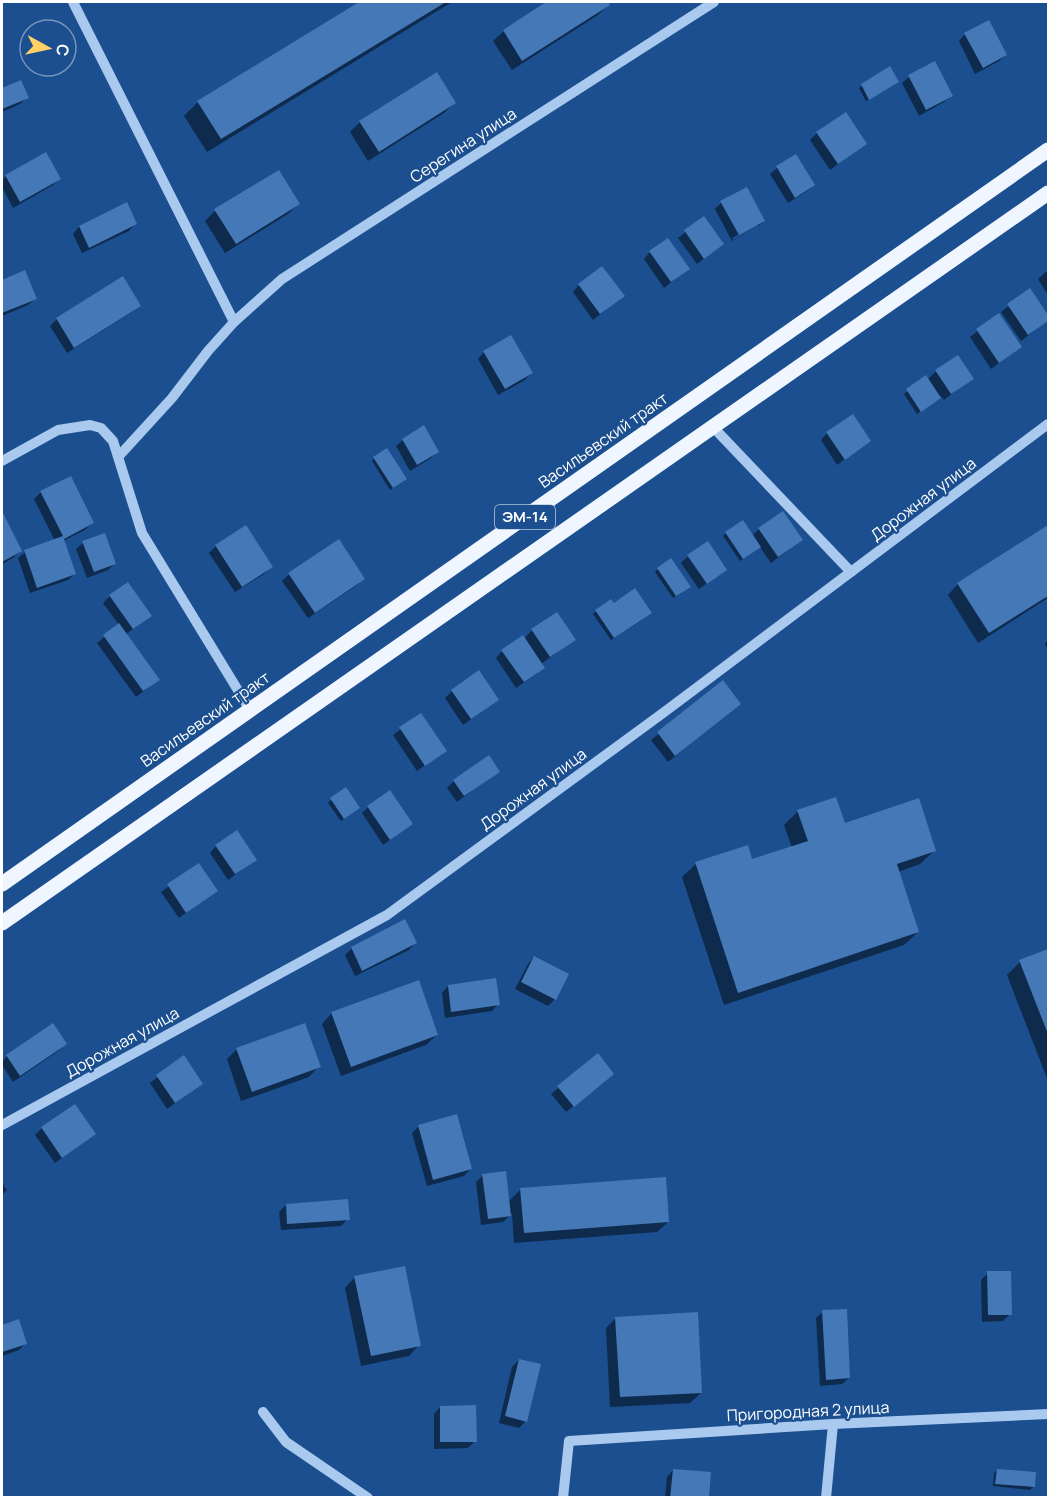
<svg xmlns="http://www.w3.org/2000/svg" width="1050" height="1499" font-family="Manrope,sans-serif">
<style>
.shadow{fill:#0007}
.building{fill:#4478b7}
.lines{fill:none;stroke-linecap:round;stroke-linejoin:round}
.minor{stroke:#a9c9ee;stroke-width:10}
.major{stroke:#f0f6ff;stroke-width:15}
.labels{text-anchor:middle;stroke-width:4.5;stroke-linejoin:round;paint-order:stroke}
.shield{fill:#1b4f8f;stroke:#bbcadd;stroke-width:1.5}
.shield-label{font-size:15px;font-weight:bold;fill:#fff}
.street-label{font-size:16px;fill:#fff;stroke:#1b4f8f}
</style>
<rect width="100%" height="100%" fill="#1b4f8f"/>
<g class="shadow">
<polygon points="362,2 452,2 207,152 184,116 198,102"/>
<polygon points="549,2 606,2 608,5 598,15 512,70 493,41 504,31"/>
<polygon points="965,34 1006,55 999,61 975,74 959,41"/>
<polygon points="889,68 894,85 866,101 859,88"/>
<polygon points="909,77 951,96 944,102 919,116 902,83"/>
<polygon points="21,82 27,97 20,104 2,112 2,90"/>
<polygon points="454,103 444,113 368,161 350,132 360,122"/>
<polygon points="817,133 865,144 830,170 810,140"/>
<polygon points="796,156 813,185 807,191 788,203 770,174 777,168"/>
<polygon points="6,176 59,178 53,185 13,208 2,187 2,181"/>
<polygon points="721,203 764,221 758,226 758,223 732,238 733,240 757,227 732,241 715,209"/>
<polygon points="298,204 288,214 225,253 205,221 215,211"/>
<polygon points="703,218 722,244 697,264 678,238"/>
<polygon points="135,224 129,231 82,253 73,234 79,227"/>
<polygon points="650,252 688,269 664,288 644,259"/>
<polygon points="1048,270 1048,295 1038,279"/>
<polygon points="25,272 35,299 28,305 2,316 2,281"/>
<polygon points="123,278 139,305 132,312 67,353 50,326 56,320"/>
<polygon points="579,285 623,296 593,320 573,292"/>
<polygon points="1030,290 1048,320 1021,341 1001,312"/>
<polygon points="998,315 1020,347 991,369 970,337"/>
<polygon points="484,352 531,373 525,380 498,395 478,359"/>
<polygon points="957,357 972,378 944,400 941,396 917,414 904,394 926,378 927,380 936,371"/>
<polygon points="827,433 869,441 837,465 821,440"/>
<polygon points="403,440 437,452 431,458 410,471 396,446"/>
<polygon points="374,458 402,482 390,490 372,461"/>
<polygon points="41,492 92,523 85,530 63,541 75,573 68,580 30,593 18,558 25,552 55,541 34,499"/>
<polygon points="2,515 20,551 13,558 2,564"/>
<polygon points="1048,527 1048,598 978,643 948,595 958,584"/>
<polygon points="759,529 801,540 771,563 760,547 740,561 723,536 726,533 752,536"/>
<polygon points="83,543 115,563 108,570 87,578 76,549"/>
<polygon points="216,546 271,567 264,574 235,592 209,553"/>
<polygon points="688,556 725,570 699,589 681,563"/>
<polygon points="658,569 686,589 673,598 655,572"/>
<polygon points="289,574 363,579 356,586 308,618 282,581"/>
<polygon points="110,596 150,616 125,635 158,680 136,697 97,643 119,625 103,603"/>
<polygon points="613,605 650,613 643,619 611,640 593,614 596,611"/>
<polygon points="532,630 574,640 541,664 543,668 536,674 516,688 496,658 502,651 524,639"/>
<polygon points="1048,640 1048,650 1045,644"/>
<polygon points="723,683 739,704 668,762 651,740"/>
<polygon points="452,691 497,700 463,725 445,698"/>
<polygon points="420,715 445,750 417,771 393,735"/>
<polygon points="498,771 457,802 447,788 454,781"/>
<polygon points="331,800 355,811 341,821 328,803"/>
<polygon points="368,807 411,824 383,845 362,813"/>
<polygon points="798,811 934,851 920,864 898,872 918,932 904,945 724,1005 682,877 696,864 752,861 792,848 784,825"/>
<polygon points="216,846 255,859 228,880 210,853"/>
<polygon points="198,865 216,891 179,918 161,892"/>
<polygon points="405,921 415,943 409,950 355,976 345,955 352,948"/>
<polygon points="1048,950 1048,1081 1007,975 1020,962"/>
<polygon points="534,957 555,999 548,1006 515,989 528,964"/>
<polygon points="448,986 498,1004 492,1011 445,1018 442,993"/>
<polygon points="332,1013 437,1035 426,1045 341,1076 322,1024"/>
<polygon points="65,1044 58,1051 13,1082 2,1065 2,1062 7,1056"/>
<polygon points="237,1049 319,1066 309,1077 241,1101 227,1059"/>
<polygon points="597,1056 605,1080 566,1112 551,1094"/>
<polygon points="184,1057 202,1083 167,1109 150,1083"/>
<polygon points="419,1126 470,1169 464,1176 427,1186 412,1133"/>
<polygon points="42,1128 94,1134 55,1163 35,1135"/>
<polygon points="483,1175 508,1202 521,1189 668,1222 657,1232 514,1243 512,1213 503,1222 481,1225 476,1182"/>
<polygon points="2,1183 7,1190 2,1195"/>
<polygon points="286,1205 348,1219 341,1226 281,1230 279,1212"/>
<polygon points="988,1273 1010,1314 1003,1321 982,1322 981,1280"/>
<polygon points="355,1277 419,1345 409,1356 361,1366 345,1288"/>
<polygon points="823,1312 849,1378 842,1384 820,1386 816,1318"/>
<polygon points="616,1318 701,1393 690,1403 610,1407 606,1328"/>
<polygon points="18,1321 26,1343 19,1350 2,1356 2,1326"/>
<polygon points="519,1360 526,1421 519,1428 499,1423 512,1367"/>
<polygon points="440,1407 475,1441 468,1448 434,1449 434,1414"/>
<polygon points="673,1470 707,1498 665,1498 667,1477"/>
<polygon points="998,1470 1033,1487 1030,1490 993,1486 994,1473"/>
</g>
<g class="building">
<polygon points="359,2 446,2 221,139 197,101"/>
<polygon points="546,2 608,2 610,5 522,61 503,30"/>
<polygon points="989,20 1007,55 983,68 964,33"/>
<polygon points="935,61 953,96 926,110 908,75"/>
<polygon points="890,66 899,82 869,100 861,84"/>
<polygon points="437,72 456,103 379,152 359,121"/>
<polygon points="21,80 29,98 2,109 2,88"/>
<polygon points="846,112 867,144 838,164 816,132"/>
<polygon points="46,152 61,179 20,202 5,175"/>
<polygon points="796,154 815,185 795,198 776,166"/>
<polygon points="279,170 300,204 236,244 214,209"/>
<polygon points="747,187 765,221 739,235 720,201"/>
<polygon points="127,202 137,224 89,248 79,226"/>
<polygon points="704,216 724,244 704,259 684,230"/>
<polygon points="668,238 690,269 671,282 649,251"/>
<polygon points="602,266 625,296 600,314 578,284"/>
<polygon points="25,270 37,299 2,313 2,280"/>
<polygon points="123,276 141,306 74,348 56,318"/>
<polygon points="1030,288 1048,315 1048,321 1028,335 1007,304"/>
<polygon points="999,313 1022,347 999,363 976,329"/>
<polygon points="511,335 533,373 505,389 483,351"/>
<polygon points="958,355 974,379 951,394 935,370"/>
<polygon points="926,375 941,398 921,412 906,389"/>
<polygon points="853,414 871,441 845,460 826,432"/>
<polygon points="424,425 439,452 417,465 402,439"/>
<polygon points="387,448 407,479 393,488 373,457"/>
<polygon points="71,476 94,523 64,539 76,574 37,588 24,550 63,536 40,491"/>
<polygon points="2,511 22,551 2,562"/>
<polygon points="783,511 803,540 778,557 758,528"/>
<polygon points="743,520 761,547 743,559 725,532"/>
<polygon points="246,525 273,567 242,587 215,545"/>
<polygon points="1048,525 1048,596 989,633 957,583"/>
<polygon points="105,533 116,564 94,572 82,541"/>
<polygon points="339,539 365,579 315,613 288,573"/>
<polygon points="708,541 727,570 707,584 687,555"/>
<polygon points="671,558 691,587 676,596 657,568"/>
<polygon points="128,582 152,616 133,629 109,595"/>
<polygon points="635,588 652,613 614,638 595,610 611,599 614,603"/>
<polygon points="557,612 576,640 550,657 531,629"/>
<polygon points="119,623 160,680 143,691 103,635"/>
<polygon points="523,635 545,668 524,682 501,650"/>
<polygon points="479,670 499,700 471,719 451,690"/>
<polygon points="723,680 741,704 675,756 657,732"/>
<polygon points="421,713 447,751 425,766 399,727"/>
<polygon points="489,755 500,772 464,796 453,780"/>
<polygon points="346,787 360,808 344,819 330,798"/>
<polygon points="390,790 413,824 390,840 367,806"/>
<polygon points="836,797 845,823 919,798 936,851 897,864 919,932 738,993 695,862 748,845 752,859 808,841 797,810"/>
<polygon points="237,830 257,860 235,874 215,845"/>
<polygon points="199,863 218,891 186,913 167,884"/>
<polygon points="405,919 417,943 362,971 351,947"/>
<polygon points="1048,949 1048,1034 1019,960"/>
<polygon points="534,956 569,974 556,1000 521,982"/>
<polygon points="496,978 500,1005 451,1012 448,985"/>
<polygon points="419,980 438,1035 351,1067 331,1012"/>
<polygon points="53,1023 67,1044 20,1076 6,1055"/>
<polygon points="305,1023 321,1067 252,1092 236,1048"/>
<polygon points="598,1053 614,1074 574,1107 557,1086"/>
<polygon points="184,1055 203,1084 175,1103 156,1075"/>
<polygon points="75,1104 96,1134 62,1158 41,1127"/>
<polygon points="457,1114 472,1169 433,1180 418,1125"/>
<polygon points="506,1171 511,1216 488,1219 482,1174"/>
<polygon points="666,1177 669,1222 524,1233 520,1188"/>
<polygon points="348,1199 350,1220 287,1224 286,1204"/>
<polygon points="405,1266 421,1346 371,1356 354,1276"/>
<polygon points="987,1271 1011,1271 1012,1315 988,1315"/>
<polygon points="847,1309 850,1378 826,1380 822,1310"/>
<polygon points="698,1312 702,1393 620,1397 615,1317"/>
<polygon points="19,1319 27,1344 2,1352 2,1325"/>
<polygon points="519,1359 541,1364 527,1422 505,1416"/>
<polygon points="476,1405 477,1442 440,1442 440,1406"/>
<polygon points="673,1469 711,1472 709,1498 670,1498"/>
<polygon points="997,1469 1036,1472 1035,1487 995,1484"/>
</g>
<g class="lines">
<g class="minor">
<polyline points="73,2 234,322"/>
<polyline points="713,427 851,572"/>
<polyline points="119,456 172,398 208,351 234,322 282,279 714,2"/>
<polyline points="2,461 58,430 90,425 101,428 113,441 142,533 250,710"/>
<polyline points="2,1125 387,915 663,713 1048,424"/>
<polyline points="263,1412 286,1442 368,1498"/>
<polyline points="563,1498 569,1441 833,1424 1048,1414"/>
<polyline points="826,1498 833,1424"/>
</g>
<g class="major">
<polyline points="2,884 1048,150"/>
<polyline points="2,923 1048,193"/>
</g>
</g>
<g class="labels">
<rect class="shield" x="495" y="505" width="60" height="24" rx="4.5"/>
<g class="shield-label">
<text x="525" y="522">ЭМ-14</text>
</g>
<g class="street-label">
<text transform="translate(463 145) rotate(-33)" y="6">Серегина улица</text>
<text transform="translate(603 440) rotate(-35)" y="6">Васильевский тракт</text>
<text transform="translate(923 499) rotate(-37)" y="6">Дорожная улица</text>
<text transform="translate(205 719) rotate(-35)" y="6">Васильевский тракт</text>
<text transform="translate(533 789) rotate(-36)" y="6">Дорожная улица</text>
<text transform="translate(122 1042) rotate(-29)" y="6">Дорожная улица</text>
<text transform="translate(808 1411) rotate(-3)" y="6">Пригородная 2 улица</text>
</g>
</g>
<rect width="1050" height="1499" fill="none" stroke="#ffffff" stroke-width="6"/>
<g transform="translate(48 48) rotate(98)"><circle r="28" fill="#1b4f8f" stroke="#7695bc" stroke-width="1.5"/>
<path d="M0-4.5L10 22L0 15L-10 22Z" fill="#ffd166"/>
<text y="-9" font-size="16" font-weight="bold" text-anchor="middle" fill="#ffffff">С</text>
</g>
</svg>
